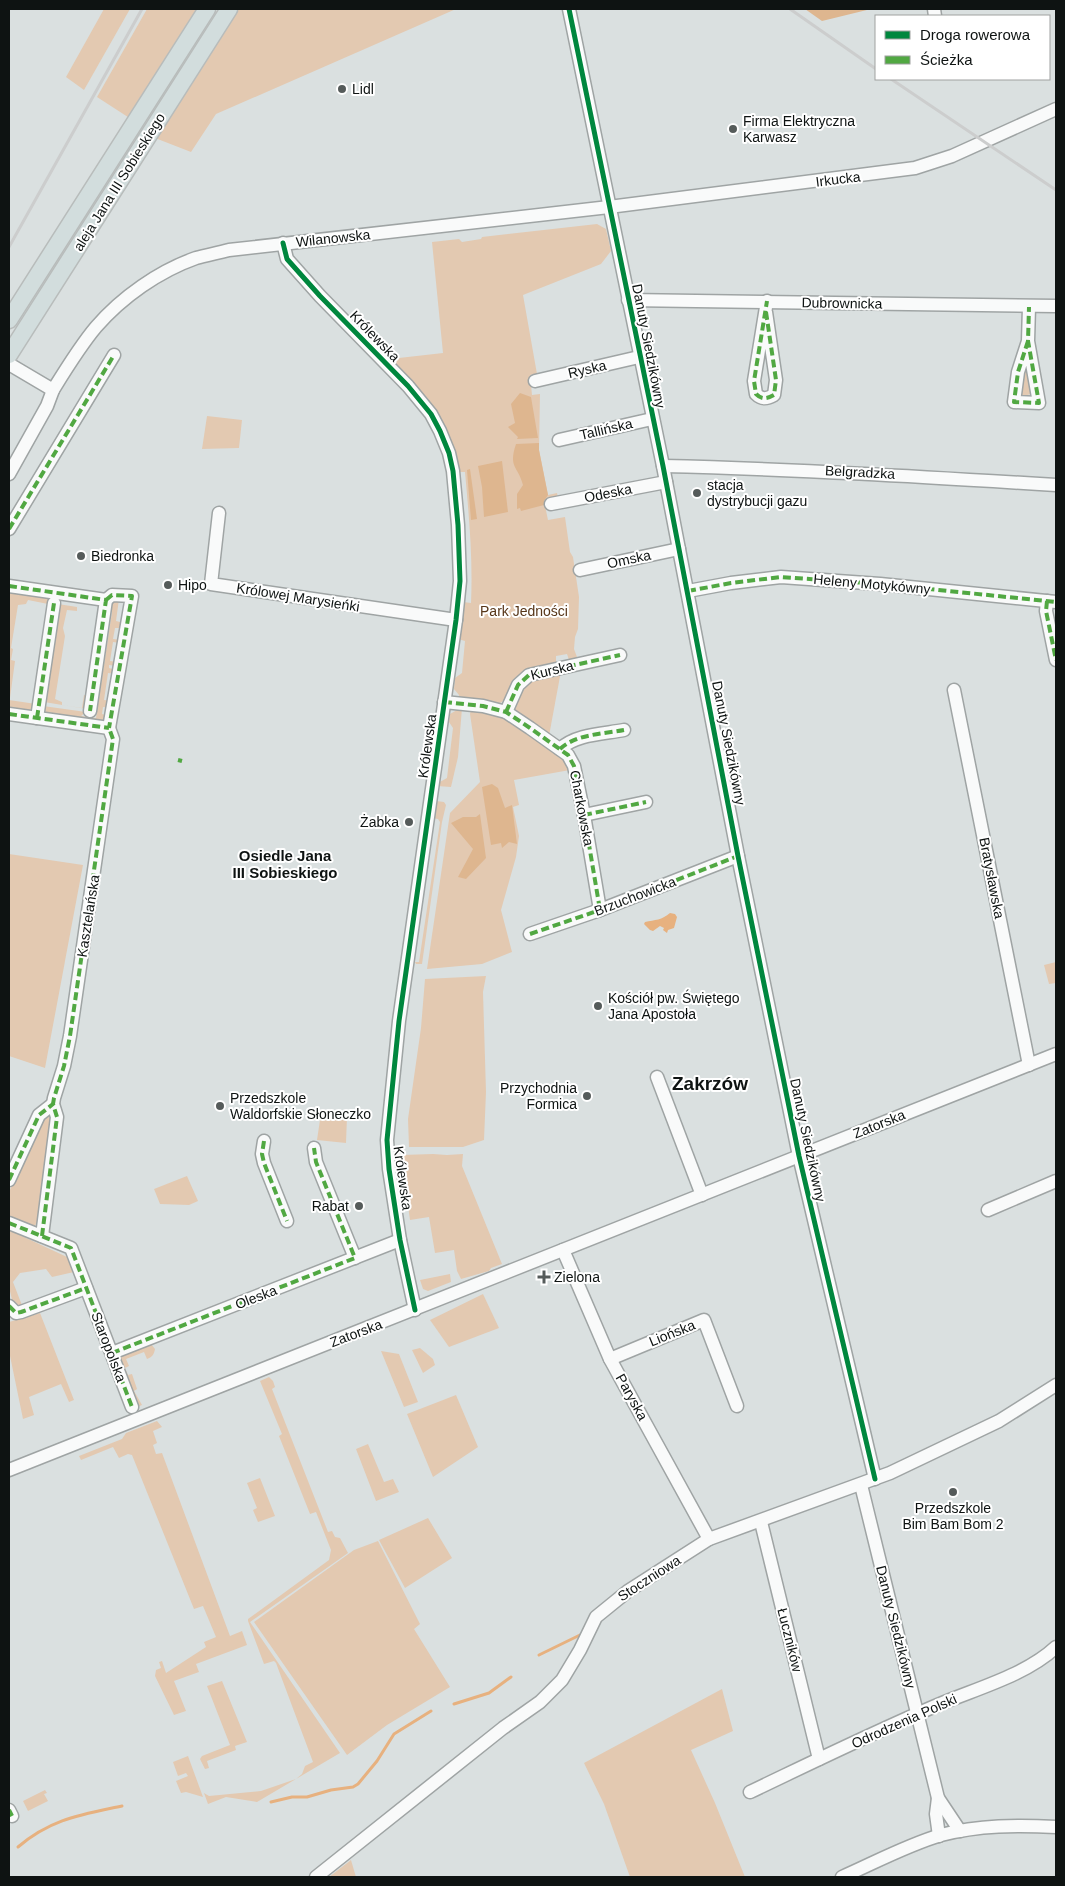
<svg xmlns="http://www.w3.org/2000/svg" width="1065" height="1886" font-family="Arial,sans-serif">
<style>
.green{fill:#e3c9b1}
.forest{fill:#deb68f}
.water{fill:#e7b17f}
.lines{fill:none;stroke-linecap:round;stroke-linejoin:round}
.stream{stroke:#e7b17f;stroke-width:3}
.minor-casing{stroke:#9fa4a4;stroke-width:15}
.major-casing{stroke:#b8bcbb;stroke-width:19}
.minor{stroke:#f9fafa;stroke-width:12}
.major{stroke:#d2dddd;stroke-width:16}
.rail{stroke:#cccdcd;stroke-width:3}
.quiet{stroke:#51a842;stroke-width:4;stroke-dasharray:8 4;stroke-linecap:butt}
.cycleway-casing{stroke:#fff;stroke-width:8}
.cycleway{stroke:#00873e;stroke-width:5}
.poi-dot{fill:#555b5a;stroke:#fff;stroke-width:2}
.labels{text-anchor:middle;stroke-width:4;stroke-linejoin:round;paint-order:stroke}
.poi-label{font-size:14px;fill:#0e1312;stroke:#fff;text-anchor:start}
.street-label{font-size:14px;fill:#0e1312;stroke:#fff}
.park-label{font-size:14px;fill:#573619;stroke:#fff}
.neighbourhood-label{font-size:15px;font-weight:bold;fill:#0e1312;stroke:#fff}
.district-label{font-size:19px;font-weight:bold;fill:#0e1312;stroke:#fff}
</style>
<rect width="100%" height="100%" fill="#dae0e0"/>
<g class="green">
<polygon points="104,9 130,9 84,90 66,77"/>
<polygon points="147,9 201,9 131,119 97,97"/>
<polygon points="236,9 456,9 216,114 191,152 155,138"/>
<path d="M597,224l9,5 5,22 -10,13 -78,31 14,79 -7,1 2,20 8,-1 -1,56 9,45 9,-2 1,5 -14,3 4,19 17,-3 5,35 3,5 6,40 -1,32 -3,8 -1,12 3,8 -2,3h-6l-2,-6 -11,2v7c-15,4 -35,5 -44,19 -5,8 -4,17 -12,21l-41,-5v-3l-5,-6 1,-11 7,-5 3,-32 -7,-2 5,-37 8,1c2,-44 -2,-87 -6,-131h-8l-17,-53 -12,-20 -38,-40 53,-6 -11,-111 27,-3 3,3 19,-3 1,-2z"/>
<polygon points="1028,356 1031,394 1023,396 1020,393"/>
<polygon points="207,416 242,420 239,448 202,449"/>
<polygon points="9,590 46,595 50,600 48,604 28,600 26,604 18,605 11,648 13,649 11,660 15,661 10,698"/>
<polygon points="119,599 116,621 124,623 123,628 115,628 113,639 121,640 120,643 113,642 110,661 118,662 117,666 109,665 109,668 116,670 116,674 108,673 104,700 112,701 111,708 103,707 102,714 109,716 106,721 46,712 43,706 86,712 81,716 96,718 112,612 107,611 108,601"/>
<polygon points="58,604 77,607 77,611 67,610 63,628 65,636 55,699 62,702 62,705 82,708 84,695 88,696 87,709 44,702"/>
<polygon points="561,671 549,736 517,713 514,706 524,682"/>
<path d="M9,700l27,4c-6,10 -17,7 -27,7z"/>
<polygon points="458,707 462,708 458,757 451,787 437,786 438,783 447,778 453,728 449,722 450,714 457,710"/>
<polygon points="471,709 500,715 551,748 565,760 570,770 514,780 519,805 513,807 519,836 516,857 501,910 512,952 482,964 427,969 450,813 480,782 470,714"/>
<polygon points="436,801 444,802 446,805 442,822 422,964 416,964 415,962 419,962 440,822 438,819 432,818"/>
<polygon points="9,854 83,865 45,1068 9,1056"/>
<polygon points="1056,962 1056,983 1049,984 1044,965"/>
<polygon points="486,976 483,992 486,1092 484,1140 463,1147 409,1147 408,1119 421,1028 425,979"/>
<polygon points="321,1113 347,1117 346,1143 317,1140"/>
<polygon points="47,1115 52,1117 38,1221 34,1227 9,1218 9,1192 42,1118"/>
<polygon points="433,1154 447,1155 463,1154 462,1166 502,1264 491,1268 489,1271 461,1279 457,1271 454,1250 435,1253 429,1217 410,1220 401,1155"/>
<polygon points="187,1176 198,1201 189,1205 160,1204 154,1189"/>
<polygon points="9,1230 67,1257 74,1272 52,1277 46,1269 20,1273 13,1282 23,1308 14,1308 9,1287"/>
<polygon points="450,1274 451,1282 428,1291 423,1289 420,1280"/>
<polygon points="483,1294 499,1328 449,1347 430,1320"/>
<polygon points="40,1313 74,1400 69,1402 61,1384 29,1397 34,1415 23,1419 9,1351 9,1322"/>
<path d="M151,1344l4,5c-1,6 -3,8 -8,10l-3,-7 -18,7 3,7 -4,2 3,7 4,-1 5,15 -3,2 8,14 -5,2 -17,-45 2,-7z"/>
<polygon points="420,1348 433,1359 435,1365 423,1373 412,1350"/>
<polygon points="381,1351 399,1354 418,1402 404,1407"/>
<polygon points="269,1377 273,1381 275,1387 272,1389 328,1532 332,1531 335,1537 340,1538 348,1553 250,1622 340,1753 257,1802 226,1797 208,1804 204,1793 209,1796 261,1791 296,1779 302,1774 305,1766 313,1762 276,1663 274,1661 264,1664 248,1621 248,1619 329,1560 331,1550 316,1512 310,1514 279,1436 282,1434 260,1381"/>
<polygon points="456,1395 478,1447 433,1477 407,1414"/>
<polygon points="157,1421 162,1427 153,1431 157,1443 153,1445 156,1454 162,1453 230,1636 242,1631 247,1645 196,1664 199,1672 174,1681 186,1711 174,1715 155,1676 156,1670 161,1668 159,1662 162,1661 166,1673 206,1647 204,1642 216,1637 203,1606 194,1609 132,1455 128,1454 119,1458 113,1447 81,1460 79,1456 122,1439 126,1433"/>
<polygon points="368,1444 384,1482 393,1479 399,1492 376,1501 356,1449"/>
<polygon points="260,1478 275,1516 258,1522 253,1510 257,1508 247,1483"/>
<polygon points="428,1518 452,1558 405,1588 379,1540"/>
<polygon points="378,1541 420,1624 414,1629 450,1687 387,1725 347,1755 254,1622 354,1550"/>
<polygon points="222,1681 247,1742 235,1746 236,1750 207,1761 209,1768 205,1769 200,1759 202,1756 230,1745 207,1686"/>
<polygon points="722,1689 733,1731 691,1750 715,1803 745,1877 630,1877 604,1804 584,1763"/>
<polygon points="188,1756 203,1797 186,1792 181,1793 176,1781 188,1776 186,1773 178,1776 173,1762"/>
<polygon points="45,1790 47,1793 44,1794 48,1801 28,1811 23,1801"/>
<polygon points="351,1860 356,1877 329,1877"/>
</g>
<g class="forest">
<polygon points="805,9 871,9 822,21"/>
<polygon points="520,393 531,397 538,438 517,439 518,437 508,427 515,423 511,404"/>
<path d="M539,443v7l9,45 -4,6v4l-23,6 -1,-3 -3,1v-15l6,-9c-5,-19 -15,-17 -7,-41z"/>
<polygon points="502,461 508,512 484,517 482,487 478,466"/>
<polygon points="470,469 477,519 471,520 467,470"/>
<polygon points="492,784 498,788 505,808 512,805 517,844 509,842 502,848 501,843 491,845 482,787"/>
<polygon points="480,814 486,858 466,879 458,877 473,849 451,823 463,817 476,817"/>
</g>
<path class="water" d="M670,913l5,1 2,3 -3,11 -6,2 -1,3 -4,-3 1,-2 -4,-2 -7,5 -3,-1 -6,-6 1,-2c10,-2 17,-2 25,-9z"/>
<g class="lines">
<g class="stream">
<polyline points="539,1655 580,1635"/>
<polyline points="454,1704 489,1693 511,1677"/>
<polyline points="271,1802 292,1797 307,1797 331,1790 353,1787 358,1784 377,1761 394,1734 431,1711"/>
<path d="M18,1847c33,-28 62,-32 104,-41"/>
</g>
<g class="minor-casing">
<g id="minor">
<polyline points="569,9 663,466 738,856 799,1156 875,1479"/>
<polyline points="934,9 935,16"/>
<polyline points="283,243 287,259 320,296 408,386 431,414 440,431 449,453 453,471 458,525 460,581 456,620 399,1021 387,1140 389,1169 400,1240 415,1310"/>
<polyline points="628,300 1056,306"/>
<path d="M766,312l10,68 -2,15c-7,4 -12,5 -18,-1l-2,-13 13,-80"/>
<polyline points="1028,341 1018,372 1014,402 1039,403 1028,341 1029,307"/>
<path d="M9,364l44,26c13,-21 27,-44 43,-63 26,-30 63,-56 100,-69 11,-3 22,-5 33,-8l380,-43 306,-39 37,-12 104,-47"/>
<polyline points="535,381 639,357"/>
<polyline points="559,440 652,419"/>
<path d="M663,466c131,3 262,11 393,19"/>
<polyline points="9,474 47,406 53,390"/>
<polyline points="551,504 666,482"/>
<polyline points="219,513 211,584 456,620"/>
<polyline points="9,529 114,355"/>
<polyline points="580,570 679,549"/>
<polyline points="9,586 106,600 90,711"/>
<polyline points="688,591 731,583 781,577 880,584 1056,602"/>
<polyline points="106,600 112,595 132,596 109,728"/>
<polyline points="1047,601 1046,611 1056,660"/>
<polyline points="954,690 1029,1065"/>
<polyline points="444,702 483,706 506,712 530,728 568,755 574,766 584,815 600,910"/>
<polyline points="506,712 518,685 529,675 620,655"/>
<polyline points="9,714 109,728"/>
<polyline points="37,718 54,603"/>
<path d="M560,749c16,-15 43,-15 64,-19"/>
<polyline points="584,815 646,802"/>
<polyline points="530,934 600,910 738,856"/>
<polyline points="657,1077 702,1195"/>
<polyline points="264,1141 262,1154 264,1163 287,1221"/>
<polyline points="314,1148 316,1162 355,1258"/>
<polyline points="9,1180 39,1115 53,1104"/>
<polyline points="988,1210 1056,1181"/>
<polyline points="9,1223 71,1248 132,1407"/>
<polyline points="42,1236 57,1117 53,1104 54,1098 64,1066 70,1036 113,739 109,728"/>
<polyline points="563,1250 610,1359 709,1539"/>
<polyline points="9,1306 16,1313 21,1312 86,1288"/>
<polyline points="112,1353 400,1240"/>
<polyline points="610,1359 704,1320 737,1406"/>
<polyline points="9,1470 1056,1054"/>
<polyline points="861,1485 938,1798 960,1831"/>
<polyline points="761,1522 819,1759"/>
<path d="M750,1792c63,-30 126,-61 190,-88 38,-16 86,-29 116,-57"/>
<polyline points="938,1798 936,1814 939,1836"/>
<polyline points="9,1810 12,1816"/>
<polyline points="316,1877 503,1728 540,1702 562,1680 580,1650 596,1617 628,1591 709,1539 890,1473 999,1421 1056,1385"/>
<path d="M842,1877c32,-14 65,-32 99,-42 38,-10 77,-10 115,-8"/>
</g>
</g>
<g class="major-casing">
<g id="major">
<polyline points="9,320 207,9"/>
<polyline points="9,355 229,9"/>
</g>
</g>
<use href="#minor" class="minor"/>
<use href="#major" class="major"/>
<g class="rail">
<polyline points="790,9 876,69"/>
<polyline points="891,79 1056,190"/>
<polyline points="9,247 142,9"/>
</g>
<g class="quiet">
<path d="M766,312l10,68 -2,15c-7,4 -12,5 -18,-1l-2,-13 13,-80"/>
<polyline points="1028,341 1018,372 1014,402 1039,403 1028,341 1029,307"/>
<polyline points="9,529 114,355"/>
<polyline points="9,586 106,600 90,711"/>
<polyline points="688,591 731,583 781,577 880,584 1056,602"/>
<polyline points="106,600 112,595 132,596 109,728"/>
<polyline points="1047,601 1046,611 1056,660"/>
<polyline points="444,702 483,706 506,712 530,728 568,755 574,766 584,815 600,910"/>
<polyline points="506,712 518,685 529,675 620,655"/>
<polyline points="9,714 109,728"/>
<polyline points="37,718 54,603"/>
<path d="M560,749c16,-15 43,-15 64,-19"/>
<polyline points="178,760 182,761"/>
<polyline points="584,815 646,802"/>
<polyline points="530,934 600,910 738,856"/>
<polyline points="264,1141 262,1154 264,1163 287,1221"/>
<polyline points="9,1180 39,1115 53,1104"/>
<polyline points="9,1223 71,1248 132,1407"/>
<polyline points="42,1236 57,1117 53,1104 54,1098 64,1066 70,1036 113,739 109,728"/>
<polyline points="9,1306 16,1313 21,1312 86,1288"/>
<polyline points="112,1353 355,1258 316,1162 314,1148"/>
<polyline points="9,1810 12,1816"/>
</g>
<g class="cycleway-casing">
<g id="cycleway">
<polyline points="569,9 663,466 738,856 799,1156 875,1479"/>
<polyline points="283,243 287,259 320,296 408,386 431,414 440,431 449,453 453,471 458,525 460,581 456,620 399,1021 387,1140 389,1169 400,1240 415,1310"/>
</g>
</g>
<use href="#cycleway" class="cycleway"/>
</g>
<g class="poi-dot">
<circle cx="342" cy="89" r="5"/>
<circle cx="733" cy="129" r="5"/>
<circle cx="697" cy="493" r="5"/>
<circle cx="81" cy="556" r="5"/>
<circle cx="168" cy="585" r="5"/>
<circle cx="409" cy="822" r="5"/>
<circle cx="598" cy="1006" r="5"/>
<circle cx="587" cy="1096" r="5"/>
<circle cx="220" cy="1106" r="5"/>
<circle cx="359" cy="1206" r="5"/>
<path d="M541.5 1269.5h5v5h5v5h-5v5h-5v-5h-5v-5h5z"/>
<circle cx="953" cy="1492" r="5"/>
</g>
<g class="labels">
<g class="poi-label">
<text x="352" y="94">Lidl</text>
<text x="743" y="126">Firma Elektryczna<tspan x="743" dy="16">Karwasz</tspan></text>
<text x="707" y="490">stacja<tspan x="707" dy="16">dystrybucji gazu</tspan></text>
<text x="91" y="561">Biedronka</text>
<text x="178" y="590">Hipo</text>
<text x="399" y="827" text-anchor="end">Żabka</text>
<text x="608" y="1003">Kościół pw. Świętego<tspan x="608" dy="16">Jana Apostoła</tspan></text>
<text x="577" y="1093" text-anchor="end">Przychodnia<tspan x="577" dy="16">Formica</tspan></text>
<text x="230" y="1103">Przedszkole<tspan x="230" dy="16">Waldorfskie Słoneczko</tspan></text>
<text x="349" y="1211" text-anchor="end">Rabat</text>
<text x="554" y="1282">Zielona</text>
<text x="953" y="1513" text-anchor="middle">Przedszkole<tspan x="953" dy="16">Bim Bam Bom 2</tspan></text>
</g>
<g class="street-label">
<text transform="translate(838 179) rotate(-7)" y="5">Irkucka</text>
<text transform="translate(119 182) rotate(-58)" y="5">aleja Jana III Sobieskiego</text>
<text transform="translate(333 238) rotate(-6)" y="5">Wilanowska</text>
<text transform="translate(842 303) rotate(1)" y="5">Dubrownicka</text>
<text transform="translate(375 336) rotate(46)" y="5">Królewska</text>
<text transform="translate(649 346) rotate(79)" y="5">Danuty Siedzikówny</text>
<text transform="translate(587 369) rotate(-13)" y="5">Ryska</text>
<text transform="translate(606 429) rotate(-13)" y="5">Tallińska</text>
<text transform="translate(860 472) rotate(3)" y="5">Belgradzka</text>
<text transform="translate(608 493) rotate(-11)" y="5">Odeska</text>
<text transform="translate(629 559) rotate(-12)" y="5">Omska</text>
<text transform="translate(872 584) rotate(5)" y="5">Heleny Motykówny</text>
<text transform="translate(298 597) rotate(9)" y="5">Królowej Marysieńki</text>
<text transform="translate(552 670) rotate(-14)" y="5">Kurska</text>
<text transform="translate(729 743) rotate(79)" y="5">Danuty Siedzikówny</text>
<text transform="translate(427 746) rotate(-82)" y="5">Królewska</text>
<text transform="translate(582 808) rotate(79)" y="5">Charkowska</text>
<text transform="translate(992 878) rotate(79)" y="5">Bratysławska</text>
<text transform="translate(635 896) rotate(-21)" y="5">Brzuchowicka</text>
<text transform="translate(88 916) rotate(-81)" y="5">Kasztelańska</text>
<text transform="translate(879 1124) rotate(-22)" y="5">Zatorska</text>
<text transform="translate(808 1140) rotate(78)" y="5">Danuty Siedzikówny</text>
<text transform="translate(403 1178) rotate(82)" y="5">Królewska</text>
<text transform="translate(256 1297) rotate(-21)" y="5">Oleska</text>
<text transform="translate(356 1333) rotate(-21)" y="5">Zatorska</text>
<text transform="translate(672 1333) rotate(-22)" y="5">Liońska</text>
<text transform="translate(109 1347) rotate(69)" y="5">Staropolska</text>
<text transform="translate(632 1397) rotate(61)" y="5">Paryska</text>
<text transform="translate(649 1578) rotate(-33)" y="5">Stoczniowa</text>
<text transform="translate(896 1627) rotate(76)" y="5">Danuty Siedzikówny</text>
<text transform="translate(790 1640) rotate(76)" y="5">Łuczników</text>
<text transform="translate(904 1721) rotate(-24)" y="5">Odrodzenia Polski</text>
</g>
<g class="park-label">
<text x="524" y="616">Park Jedności</text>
</g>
<g class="neighbourhood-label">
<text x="285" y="861">Osiedle Jana<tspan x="285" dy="17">III Sobieskiego</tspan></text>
</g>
<g class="district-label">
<text x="710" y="1090">Zakrzów</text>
</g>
</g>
<rect width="1065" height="1886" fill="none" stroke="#0e1312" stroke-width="20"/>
<rect x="875" y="15" width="175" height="65" fill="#ffffff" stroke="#9fa1a0"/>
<rect x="885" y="31" width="25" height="8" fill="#00873e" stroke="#9fa1a0"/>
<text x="920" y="40" font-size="15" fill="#0e1312">Droga rowerowa</text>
<rect x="885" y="56" width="25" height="8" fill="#51a842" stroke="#9fa1a0"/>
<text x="920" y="65" font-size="15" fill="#0e1312">Ścieżka</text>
</svg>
